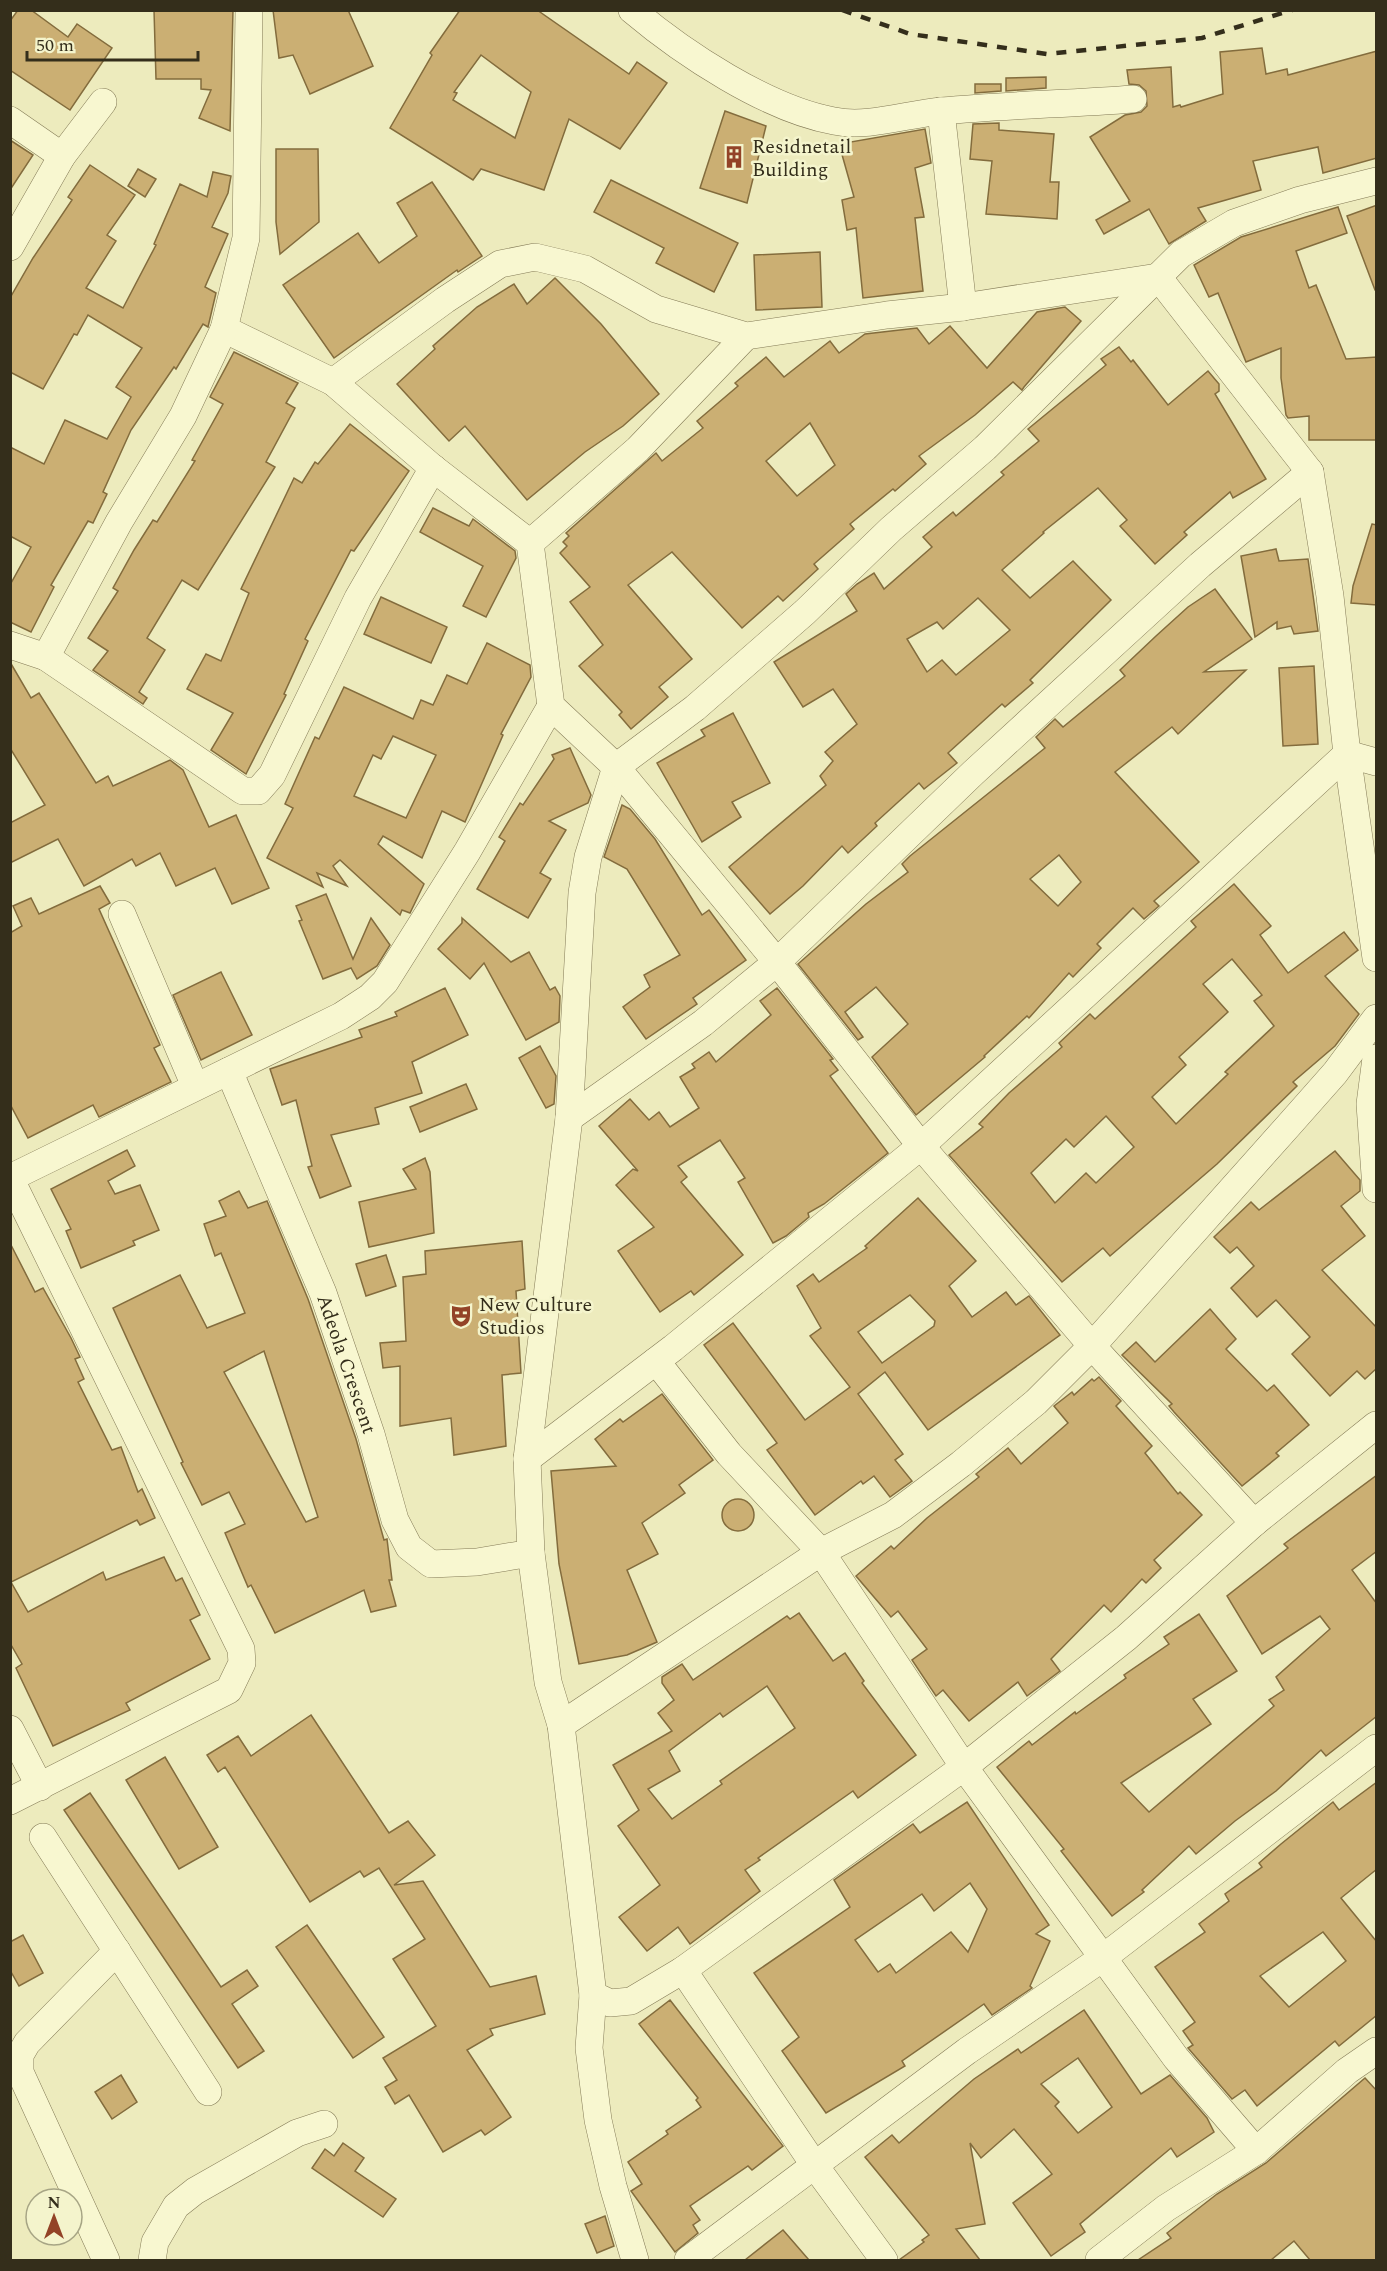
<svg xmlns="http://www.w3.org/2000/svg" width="1387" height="2271" font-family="Spectral,serif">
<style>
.building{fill:#cbaf73;stroke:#836c3d;stroke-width:1.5;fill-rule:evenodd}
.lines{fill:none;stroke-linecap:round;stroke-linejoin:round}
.minor-casing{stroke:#847b57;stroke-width:28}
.minor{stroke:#f8f7d0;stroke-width:27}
.rail{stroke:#342e1b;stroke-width:4.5;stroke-dasharray:10 10;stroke-linecap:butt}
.labels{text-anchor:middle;stroke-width:5;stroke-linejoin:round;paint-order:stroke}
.poi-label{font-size:20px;fill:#342e1b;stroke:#f4f4cc;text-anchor:start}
.street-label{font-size:20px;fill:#342e1b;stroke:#f4f4cc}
</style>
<rect width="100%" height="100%" fill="#edebbd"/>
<g class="building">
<polygon points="18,10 31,10 68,37 77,24 112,48 70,110 10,70 10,21"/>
<polygon points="154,10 233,10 230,131 199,118 211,90 201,89 201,79 156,79"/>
<polygon points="273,10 348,10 373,66 310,94 293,55 279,58"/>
<path d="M460,10h77l92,64 8,-12 30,21 -47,66 -51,-30 -25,71 -63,-21 -8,11 -83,-52 42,-73 -2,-2zM481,55l50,37 -16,46 -62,-38 4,-7 -3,-1z"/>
<polygon points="1262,48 1266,74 1287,69 1288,75 1377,51 1377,158 1323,173 1318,147 1253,161 1261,190 1198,208 1206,221 1169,244 1149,209 1104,234 1096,220 1130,201 1090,137 1125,115 1141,112 1147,106 1146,91 1139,85 1129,84 1127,70 1171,67 1173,107 1180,105 1181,107 1223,94 1220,52"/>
<polygon points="1046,77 1046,88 1006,91 1006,78"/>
<polygon points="975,84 1001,84 1001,91 975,93"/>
<polygon points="725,111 766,126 747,203 700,188"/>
<polygon points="999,123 999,130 1054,134 1050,182 1059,182 1057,219 986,214 992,161 970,159 973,124"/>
<polygon points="925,129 931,163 915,168 924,217 915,218 923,291 863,298 856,228 847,230 842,200 854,197 839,144"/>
<polygon points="10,140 33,155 10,190"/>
<polygon points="276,149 318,149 319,222 280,254 276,222"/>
<polygon points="90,165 135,195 107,235 116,241 86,288 123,308 156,245 154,244 180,184 207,197 213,172 231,176 228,193 212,227 228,234 205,287 216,293 208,327 203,324 176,369 174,367 131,430 103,492 107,494 93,523 88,521 51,585 54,587 31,632 10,622 10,585 31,547 10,536 10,447 44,464 65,420 107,439 131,397 116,387 142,348 88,315 77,335 74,334 43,389 10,372 10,298 33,258 72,200 68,197"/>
<polygon points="138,169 156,179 145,197 128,186"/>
<polygon points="611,180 738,243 714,292 656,263 664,248 594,212"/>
<polygon points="432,182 482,256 458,272 457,270 334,358 283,285 358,233 379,263 417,236 397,203"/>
<polygon points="1377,205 1377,290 1375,290 1347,216"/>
<polygon points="1338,207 1347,233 1296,251 1309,288 1316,285 1346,359 1377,357 1377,440 1309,440 1309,416 1288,418 1286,415 1281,378 1281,348 1246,362 1218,293 1209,297 1194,265 1241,237"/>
<polygon points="820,252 822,307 756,310 754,255"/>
<polygon points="555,278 601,324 659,394 623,426 585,452 527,500 465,426 449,441 397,384 435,349 433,346 477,307 514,284 527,304"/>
<path d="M1065,307l16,14 -57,66 -2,3 -9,-8 -38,33 -56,41 7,8 -31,27 -2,-2 -43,35 4,5 -40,35 4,5 -35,32 -5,-5 -36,32 -70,-76 -44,33 64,74 -33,28 9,10 -37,32 -12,-14 3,-3 -43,-46 24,-21 -33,-43 20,-15 -30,-34 7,-7 -4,-4 6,-6 -3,-3 90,-80 6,8 41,-33 -6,-7 41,-35 -3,-3 31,-26 18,20 46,-36 9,12 26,-19 52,-6 12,16 21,-18 37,42 50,-56zM810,423l25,42 -38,31 -31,-35z"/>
<path d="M1119,347l12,15 2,-2 35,45 40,-34 11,13v7l-4,3 51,85 -33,19 -3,-6 -46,40 3,3 -32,29 -35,-38 7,-6 -29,-32 -55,44 1,1 -42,37 28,28 43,-37 38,39 -81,80 3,3 -28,24 -3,-3 -54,49 9,10 -33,26 -5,-6 -44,40 2,3 -29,27 -6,-7 -39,40 -33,28 -41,-47 97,-82 -6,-9 13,-15 -8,-9 32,-28 -24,-35 -30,18 -29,-45 83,-51 -11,-17 11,-10 17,-11 10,16 48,-42 -9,-10 30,-25 3,4 48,-41 -3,-3 38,-31 -11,-12 78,-64 -5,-6zM978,598l32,32 -54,45 -14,-15 -15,12 -20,-33 30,-17 6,7z"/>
<polygon points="234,352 298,383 286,403 295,408 266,462 275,467 198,590 182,580 147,638 165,650 139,692 147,698 143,704 93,670 108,651 88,638 118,591 113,588 134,550 153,520 157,522 195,461 192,460 223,404 210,397"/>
<polygon points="350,424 409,471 354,551 351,550 305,639 308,641 284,694 286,695 246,774 211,750 233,713 187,689 206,654 221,661 249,593 241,589 294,478 302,483 315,462 318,464"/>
<polygon points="433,508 469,526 473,519 515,551 516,558 486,617 463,606 483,566 420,532"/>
<polygon points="1372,524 1377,525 1377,605 1351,603 1353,586"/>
<polygon points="1276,549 1279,561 1308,559 1318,631 1294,634 1291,626 1277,629 1277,622 1255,637 1241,556"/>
<path d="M1215,589l37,50 -48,33 42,-2 -68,64 -6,-7 -57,45 84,90 -45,39 5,5 -15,13 -11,-11 -36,36 4,4 -28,29 -4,-4 -40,45 -2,-2 -43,40 1,1 -69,58 -44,-58 36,-33 -32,-37 -31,25 18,25 -5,3 -60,-76 68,-60 42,-32 -6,-8 8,-8 135,-108 -9,-11 19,-18 8,8 62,-51 -5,-6 36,-34 32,-29zM1059,855l22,27 -23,24 -28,-27z"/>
<polygon points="381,597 447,627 431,663 364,634"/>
<path d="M487,643l43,22 1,12 -30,57 2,1 -38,87 -23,-11 -20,47 -39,-22 -5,8 46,40 -14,29 -8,-3 -2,5 -60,-55 -7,6 14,20 -30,-13 6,14 -56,-29 26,-50 -8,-4 12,-27 18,-40 4,2 25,-52 69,32 8,-19 12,5 14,-30 20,9zM393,736l43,19 -30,63 -52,-22 19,-41 8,4z"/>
<polygon points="10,662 31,698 39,693 96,783 108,776 113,786 170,760 183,770 209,827 236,815 269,888 232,904 215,868 176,886 160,853 136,866 132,859 84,886 58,839 10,863 10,823 45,805 10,748"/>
<polygon points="1314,666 1318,744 1283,746 1279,668"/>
<polygon points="733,713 770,783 732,802 741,817 702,842 657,763 705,736 701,730"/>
<polygon points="570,748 591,795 588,803 549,821 566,830 540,873 551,879 528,918 477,889 505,841 499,837 520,803 523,805 554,759 552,755"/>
<polygon points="622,805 630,809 655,839 702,915 709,910 746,960 693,998 697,1004 646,1039 623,1007 650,987 644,975 680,955 627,869 604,857"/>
<path d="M1234,884l37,42 -11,9 28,38 56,-41 14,18 -33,26 34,38 -24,32 -42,36 4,4 -80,78 -107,92 -7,-8 -41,34 -113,-127 34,-28 -4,-3 30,-31 53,-46 -3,-4 31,-29 5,5 101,-92 -5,-6zM1232,959l30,36 -8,6 20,25 -49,46 3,2 -52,50 -24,-27 34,-32 -7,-8 49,-45 -25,-28zM1106,1116l28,31 -38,36 -10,-10 -31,30 -24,-30 35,-34 8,8z"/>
<polygon points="100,886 110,903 99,909 160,1045 154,1048 171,1082 99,1117 93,1105 28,1138 10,1104 10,933 22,926 13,906 31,898 39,914"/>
<polygon points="326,894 353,959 371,918 390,945 377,966 357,979 351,968 323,979 299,921 302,920 296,906"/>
<polygon points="462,918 511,962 529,952 550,990 555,987 560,996 559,1022 526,1040 484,963 470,979 438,949 462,923"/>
<polygon points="221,972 252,1035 201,1060 173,995"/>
<polygon points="445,988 468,1035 412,1062 422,1093 375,1108 379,1124 331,1135 351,1186 320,1198 308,1167 312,1166 296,1100 282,1105 270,1069 362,1037 359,1030 397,1016 395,1012"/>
<polygon points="777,988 833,1059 830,1060 838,1070 830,1076 888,1153 824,1204 808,1213 809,1217 786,1236 773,1243 738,1182 745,1178 720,1140 678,1166 687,1177 681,1182 743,1255 694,1295 691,1291 660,1312 618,1251 654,1227 616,1185 633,1169 638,1171 599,1126 630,1099 649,1120 659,1112 670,1127 699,1108 680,1077 695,1068 692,1064 709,1052 716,1062 771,1015 760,1001"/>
<polygon points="540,1046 556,1076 554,1104 546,1108 519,1058"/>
<polygon points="466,1084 477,1109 420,1132 410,1107"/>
<polygon points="127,1150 135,1166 108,1181 115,1194 140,1185 159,1230 133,1241 135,1245 81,1268 66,1231 71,1229 51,1189"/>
<polygon points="1335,1151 1360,1180 1360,1191 1341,1206 1365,1236 1322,1270 1377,1328 1377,1368 1365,1379 1357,1371 1330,1396 1292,1354 1310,1337 1276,1300 1257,1317 1231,1288 1254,1266 1237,1247 1230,1253 1214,1237 1251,1202 1259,1210"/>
<polygon points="425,1158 430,1172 434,1233 369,1247 359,1202 416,1189 403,1169"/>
<path d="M239,1191l9,17 19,-7 41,98 48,140 28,101 3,-1 5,41h-3l7,26 -25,6 -7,-22 -89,43 -24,-48 -3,2 -23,-54 20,-9 -16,-32 -27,13 -21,-42 2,-1 -70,-154 67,-33 27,53 38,-15 -24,-60 -6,3 -11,-32 22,-8 -7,-15zM264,1351l54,166 -12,5 -82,-150z"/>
<path d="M918,1198l58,63 -27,25 23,31 34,-25 10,13 13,-9 31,39 -132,95 -43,-58 -27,22 45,60 -8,6 17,21 -22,16 -16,-21 -11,8 -2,-3 -46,34 -48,-65 10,-7 -73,-98 29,-22 72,97 45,-33 -40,-51 11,-8 -24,-42 16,-12 6,8 48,-34 -2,-2zM910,1295l25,26 -1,5 -52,37 -24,-31z"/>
<polygon points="522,1241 525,1289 516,1291 521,1373 502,1375 506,1446 454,1455 451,1418 400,1426 400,1366 383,1368 380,1343 406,1341 403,1277 426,1274 425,1251"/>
<polygon points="10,1243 35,1292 43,1288 71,1338 80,1357 75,1359 84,1379 78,1382 112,1450 121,1447 138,1492 142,1489 155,1518 140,1525 137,1520 11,1582 28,1612 103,1572 106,1580 164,1557 176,1581 182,1578 200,1615 190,1620 210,1659 126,1703 130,1710 53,1746 16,1668 22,1664 10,1643"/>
<polygon points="386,1255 396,1286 366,1296 356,1264"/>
<polygon points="1210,1309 1236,1339 1226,1349 1267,1391 1274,1385 1309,1425 1276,1453 1279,1456 1242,1486 1174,1412 1169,1406 1172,1404 1122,1355 1136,1342 1155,1362"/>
<polygon points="1099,1377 1121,1401 1116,1406 1152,1446 1145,1453 1178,1494 1180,1492 1202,1515 1154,1560 1161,1568 1146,1583 1142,1579 1111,1612 1104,1605 1051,1659 1060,1671 1027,1696 1018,1682 969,1721 943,1690 936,1696 912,1660 927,1649 898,1611 891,1617 856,1576 891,1546 894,1549 927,1518 979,1477 976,1474 1008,1448 1021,1464 1068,1423 1054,1406 1072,1392 1074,1395 1092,1379 1094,1381"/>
<polygon points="662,1394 713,1460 679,1485 685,1493 642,1523 658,1554 627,1570 657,1642 627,1655 579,1664 559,1564 551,1471 616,1466 595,1439 620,1419 623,1422"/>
<polygon points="1377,1475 1377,1551 1352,1570 1377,1604 1377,1716 1326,1756 1321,1750 1276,1791 1235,1821 1196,1854 1189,1846 1142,1890 1144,1892 1112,1916 1061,1851 1064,1849 997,1767 1029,1741 1032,1745 1075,1712 1076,1714 1126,1678 1124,1675 1169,1644 1164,1637 1199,1614 1237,1671 1193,1699 1211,1724 1121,1783 1149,1812 1274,1706 1269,1700 1284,1690 1276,1677 1330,1629 1320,1616 1262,1654 1227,1596 1288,1548 1284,1544"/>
<circle cx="738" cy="1515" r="16"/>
<path d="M799,1613l34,48 12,-8 19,28 -2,2 54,72 -58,43 -5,-7 -95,67 2,2 -15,10 15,21 -70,53 -12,-17 -31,24 -28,-34 41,-32 -42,-59 21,-16 -26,-45 59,-34 -14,-18 16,-13 -12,-17v-6l20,-13 11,16 94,-64 3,3zM767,1686l28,42 -75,53 2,3 -50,35 -24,-30 32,-18 -11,-20 51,-38 3,4z"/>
<polygon points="311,1715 389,1833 408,1821 435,1855 394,1885 423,1881 490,1987 536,1976 545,2014 490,2029 493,2035 467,2050 511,2117 485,2135 481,2130 443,2152 409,2095 395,2104 385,2087 397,2080 383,2058 436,2026 393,1959 425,1939 379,1868 364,1877 360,1871 310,1902 225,1767 218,1772 207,1755 238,1736 251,1756"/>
<polygon points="165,1757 218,1847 179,1869 126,1780"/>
<path d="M1377,1782v87l-36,29 36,44v73l-38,31 -4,-5 -78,65 -12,-16 -13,9 -44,-51 5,-3 -10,-14 12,-9 -40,-55 50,-35 -6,-8 30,-23 -4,-7 37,-27 -3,-4 22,-19 52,-42 6,8zM1323,1932l23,29 -57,46 -29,-31z"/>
<polygon points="90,1793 221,1987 247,1970 258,1986 232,2004 264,2051 238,2068 64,1810"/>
<path d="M967,1802l82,123 -13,9 14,7 -20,45 2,2 -40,27 -8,-11 -82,57 3,5 -79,47 -44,-62 17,-14 -45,-64 96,-66 -16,-27 79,-56 7,9zM970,1883l17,26 -19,43 -17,-20 -55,41 -6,-9 -12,8 -23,-32 67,-46 12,17z"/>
<polygon points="307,1925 384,2037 353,2058 276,1947"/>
<polygon points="23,1935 43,1973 19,1986 10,1970 10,1942"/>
<polygon points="670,2000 783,2146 752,2170 748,2166 690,2206 700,2220 693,2225 698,2233 675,2252 631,2191 642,2184 628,2162 668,2134 666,2131 701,2107 696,2100 698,2098 639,2024"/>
<path d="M1084,2010l57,84 29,-19 37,43 7,14 -37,25 -6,-9 -91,76 5,8 -34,24 -38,-53 39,-29 -38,-45 -33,29 -11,-15 15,81 -29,5 24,31h-81l25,-18 -2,-2 7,-5 -64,-78 27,-22 7,8 75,-64 44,-30 3,4zM1078,2058l34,49 -34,26 -23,-27 4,-4 -18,-18z"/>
<polygon points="121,2075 137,2102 112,2119 95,2092"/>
<polygon points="1365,2078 1377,2091 1377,2260 1310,2260 1294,2241 1271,2260 1138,2260 1171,2238 1167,2233 1217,2194 1266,2163"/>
<polygon points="343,2143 364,2158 355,2171 396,2199 383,2217 312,2168 325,2149 334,2156"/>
<polygon points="605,2216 614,2246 597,2253 585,2224"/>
<polygon points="783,2230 809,2260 745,2260"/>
</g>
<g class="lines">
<g class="minor-casing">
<g id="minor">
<path d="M632,10c51,43 135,99 202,111 34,7 73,-7 108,-10 63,-6 127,-7 191,-12"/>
<polyline points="941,111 963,307"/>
<polyline points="10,120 62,156"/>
<polyline points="1376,181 1300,200 1234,223 1181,254 985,448 891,529 805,612 695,708 616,767 588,857 582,893 569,1118 527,1459 531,1553 548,1682 561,1725 593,1995 610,2003 631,2001 683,1970 964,1767 1126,1638 1254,1523 1376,1425"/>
<polyline points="10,247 62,156 103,102"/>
<polyline points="224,329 333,382 433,468 530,543 551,706 616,767 777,962 921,1146 1092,1346 1254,1523"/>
<polyline points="333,382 445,300 500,264 535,257 585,269 656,309 746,336 887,315 963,307 1158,277 1310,472 1330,596 1347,754 1376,958"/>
<polyline points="530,543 638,449 746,336"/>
<polyline points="10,645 46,657 243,791 258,791 272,775 358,598 433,468"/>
<polyline points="46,657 119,522 183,416 224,329 246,238 249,10"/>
<polyline points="122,914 195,1086"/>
<polyline points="1376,1058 1370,1104 1376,1189"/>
<path id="s1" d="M229,1071l94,222 48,141 24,86 14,27 22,17 46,-2 54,-9"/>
<polyline points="569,1118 703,1023 777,962 973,773 1200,565 1310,472"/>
<polyline points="10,1178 241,1649 242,1663 229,1690 10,1801"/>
<polyline points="10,1178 341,1016 370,997 385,982 467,852 551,706"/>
<polyline points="656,1361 729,1454 821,1552 964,1767 1176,2058 1256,2151"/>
<polyline points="527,1459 673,1348 921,1146 1347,754 1376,762"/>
<polyline points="561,1725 821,1552 893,1515 961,1464 1036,1402 1092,1346 1289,1125 1335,1073 1376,1018"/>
<polyline points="10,1729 40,1787"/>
<polyline points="43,1837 208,2092"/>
<polyline points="683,1970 815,2166 884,2260"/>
<polyline points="593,1995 589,2048 598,2120 613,2186 635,2260"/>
<polyline points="106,2260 20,2072 20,2055 27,2043 117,1951"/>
<polyline points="152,2260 155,2242 176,2206 195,2191 297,2133 324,2124"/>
<polyline points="688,2260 967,2051 1104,1957 1376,1748"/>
<polyline points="1099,2260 1166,2208 1256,2151 1347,2071 1376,2051"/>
</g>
</g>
<use href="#minor" class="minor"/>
<polyline class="rail" points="842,10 910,34 1047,54 1202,38 1292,10"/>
</g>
<defs>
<g id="building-bare" transform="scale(1.8)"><path d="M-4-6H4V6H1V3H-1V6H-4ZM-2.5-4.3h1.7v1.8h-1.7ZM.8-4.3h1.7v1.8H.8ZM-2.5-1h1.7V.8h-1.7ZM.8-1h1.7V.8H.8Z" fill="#934327" stroke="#f4f4cc" stroke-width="2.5" paint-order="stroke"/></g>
<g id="theatre-bare" transform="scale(1.8)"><path d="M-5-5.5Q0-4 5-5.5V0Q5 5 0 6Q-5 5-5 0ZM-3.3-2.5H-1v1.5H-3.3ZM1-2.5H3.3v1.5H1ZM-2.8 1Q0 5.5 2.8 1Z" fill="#934327" stroke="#f4f4cc" stroke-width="2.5" paint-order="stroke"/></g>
</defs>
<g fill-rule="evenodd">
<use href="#building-bare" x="734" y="157"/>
<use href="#theatre-bare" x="461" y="1316"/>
</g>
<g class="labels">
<g class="poi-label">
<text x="752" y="153">Residnetail<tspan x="752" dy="23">Building</tspan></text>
<text x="479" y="1311">New Culture<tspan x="479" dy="23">Studios</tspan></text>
</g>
<g class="street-label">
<text dy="7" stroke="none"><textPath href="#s1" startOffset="316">Adeola Crescent</textPath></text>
</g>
</g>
<rect width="1387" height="2271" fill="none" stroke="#342e1b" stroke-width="24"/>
<g transform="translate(54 2217)"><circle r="28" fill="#f4f4cc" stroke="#a7a585" stroke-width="1.5"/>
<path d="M0-4.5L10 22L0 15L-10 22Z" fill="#934327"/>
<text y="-9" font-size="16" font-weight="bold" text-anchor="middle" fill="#342e1b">N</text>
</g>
<path d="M27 51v9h171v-9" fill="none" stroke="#342e1b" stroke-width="3"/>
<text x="36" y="51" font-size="18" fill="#342e1b" stroke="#f4f4cc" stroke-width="4.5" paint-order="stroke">50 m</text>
</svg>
